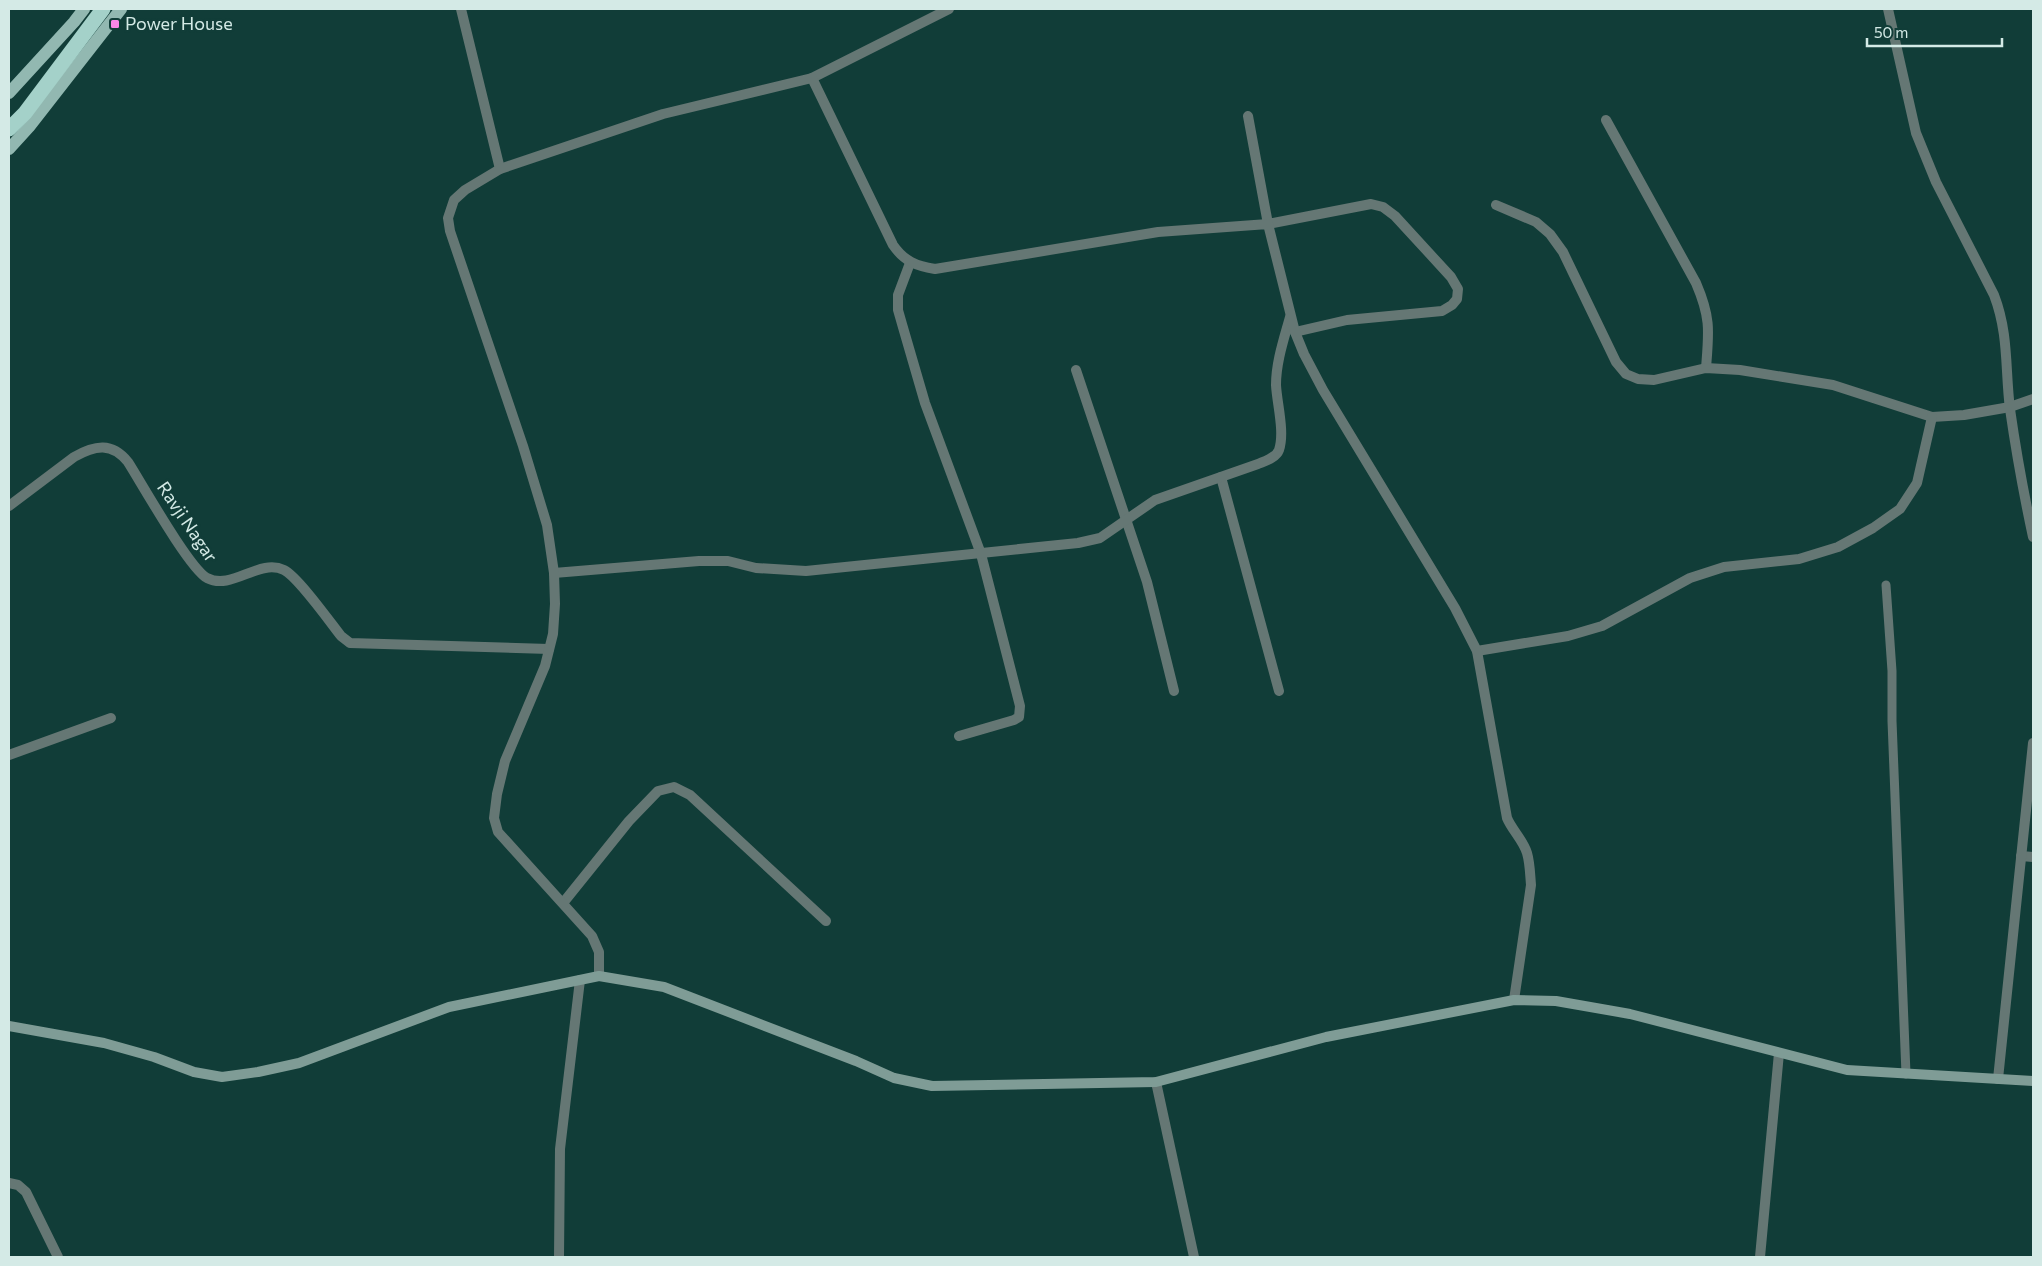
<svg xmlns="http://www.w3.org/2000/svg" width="2042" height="1266" font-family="Commissioner,sans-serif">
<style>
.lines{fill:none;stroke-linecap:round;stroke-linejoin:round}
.lane{stroke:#657774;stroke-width:9}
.street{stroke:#657774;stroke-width:10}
.secondary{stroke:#7f9c96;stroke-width:10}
.primary{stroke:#92b8b1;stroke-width:12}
.highway-bridge{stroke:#a4d1c9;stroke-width:15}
.poi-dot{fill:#f987e8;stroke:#113d38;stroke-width:2}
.labels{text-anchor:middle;stroke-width:5;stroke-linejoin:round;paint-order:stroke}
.poi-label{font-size:18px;fill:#d4eae6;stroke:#113d38;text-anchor:start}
.street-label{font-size:18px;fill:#d4eae6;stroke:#113d38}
</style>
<rect width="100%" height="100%" fill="#113d38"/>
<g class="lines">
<polyline class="lane" points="1886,585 1892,671 1892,721 1906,1074"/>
<g class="street">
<polyline points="461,9 500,169"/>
<path d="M1888,9l28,124 20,49 58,113c15,39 11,74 16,114 6,42 14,86 23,128"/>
<polyline points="812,78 949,9"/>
<polyline points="1248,116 1268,224 1371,204 1383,207 1395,216 1451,277 1458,289 1457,299 1452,305 1442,311 1347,320 1295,332"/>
<path d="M1606,120l90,163c15,35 13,48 10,85"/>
<polyline points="1496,205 1536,222 1550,234 1563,252 1616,362 1626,374 1638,379 1654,380 1706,368 1740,370 1833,385 1932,417 1964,415 2010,407 2033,399"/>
<polyline points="910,263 898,295 898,310 902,324 925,403 981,554 1020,706 1019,717 1014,720 959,736"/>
<polyline points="1076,370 1147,582 1174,691"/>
<polyline points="1221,477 1279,691"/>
<path d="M9,506l65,-49c21,-12 38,-15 54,5 14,22 61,106 79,116 25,13 52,-20 77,-8 14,7 46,52 57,66l9,7 199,6"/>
<path d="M554,573l145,-12h29l28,7 50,3 272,-28 22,-5 55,-38 103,-36c7,-3 18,-6 21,-14 6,-18 -2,-46 -3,-65 0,-23 8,-46 14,-68"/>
<polyline points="1477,651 1568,636 1602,626 1690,578 1724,567 1799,559 1838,547 1873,528 1900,509 1917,483 1932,417"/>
<polyline points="9,755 111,718"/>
<polyline points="2021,856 2033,857"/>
<polyline points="563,903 629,821 658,791 674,787 690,795 826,921"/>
<path d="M599,976v-24l-7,-16 -94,-104 -4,-14 3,-24 8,-33 40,-95 8,-32 2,-30 -1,-31 -7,-48 -24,-79 -73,-215 -2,-13 6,-18 11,-10 35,-21 163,-55 149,-36 81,167c11,16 23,21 42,24l223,-37 110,-8 27,108 9,22 19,36 132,218 22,43 30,167c5,12 16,22 20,35 3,10 3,21 4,32l-17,115"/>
<polyline points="1998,1079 2033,743"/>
<polyline points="1156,1082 1194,1257"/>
<polyline points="9,1183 18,1185 26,1192 58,1257"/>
<polyline points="559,1257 560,1149 580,980"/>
<polyline points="1760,1257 1779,1053"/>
</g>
<polyline class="secondary" points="9,1026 104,1043 154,1057 194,1072 222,1077 258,1072 299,1063 449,1007 599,976 664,987 856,1061 894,1078 932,1086 1156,1082 1326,1037 1514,1000 1556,1001 1630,1014 1847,1070 2033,1081"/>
<g class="primary">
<polyline points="9,93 74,22 84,9"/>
<polyline points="9,149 29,127 121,9"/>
</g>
<polyline class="highway-bridge" points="9,129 25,113 103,9"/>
</g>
<rect class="poi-dot" x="110" y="19" width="10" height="10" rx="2.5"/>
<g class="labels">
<g class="poi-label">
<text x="125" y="30">Power House</text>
</g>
<g class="street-label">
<text transform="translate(187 522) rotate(56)" y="6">Ravji Nagar</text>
</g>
</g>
<rect width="2042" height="1266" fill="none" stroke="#d4eae6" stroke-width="20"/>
<path d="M1867 38v8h135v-8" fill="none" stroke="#d4eae6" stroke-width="2.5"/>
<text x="1874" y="38" font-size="15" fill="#d4eae6" stroke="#113d38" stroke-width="4" paint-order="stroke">50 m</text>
</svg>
